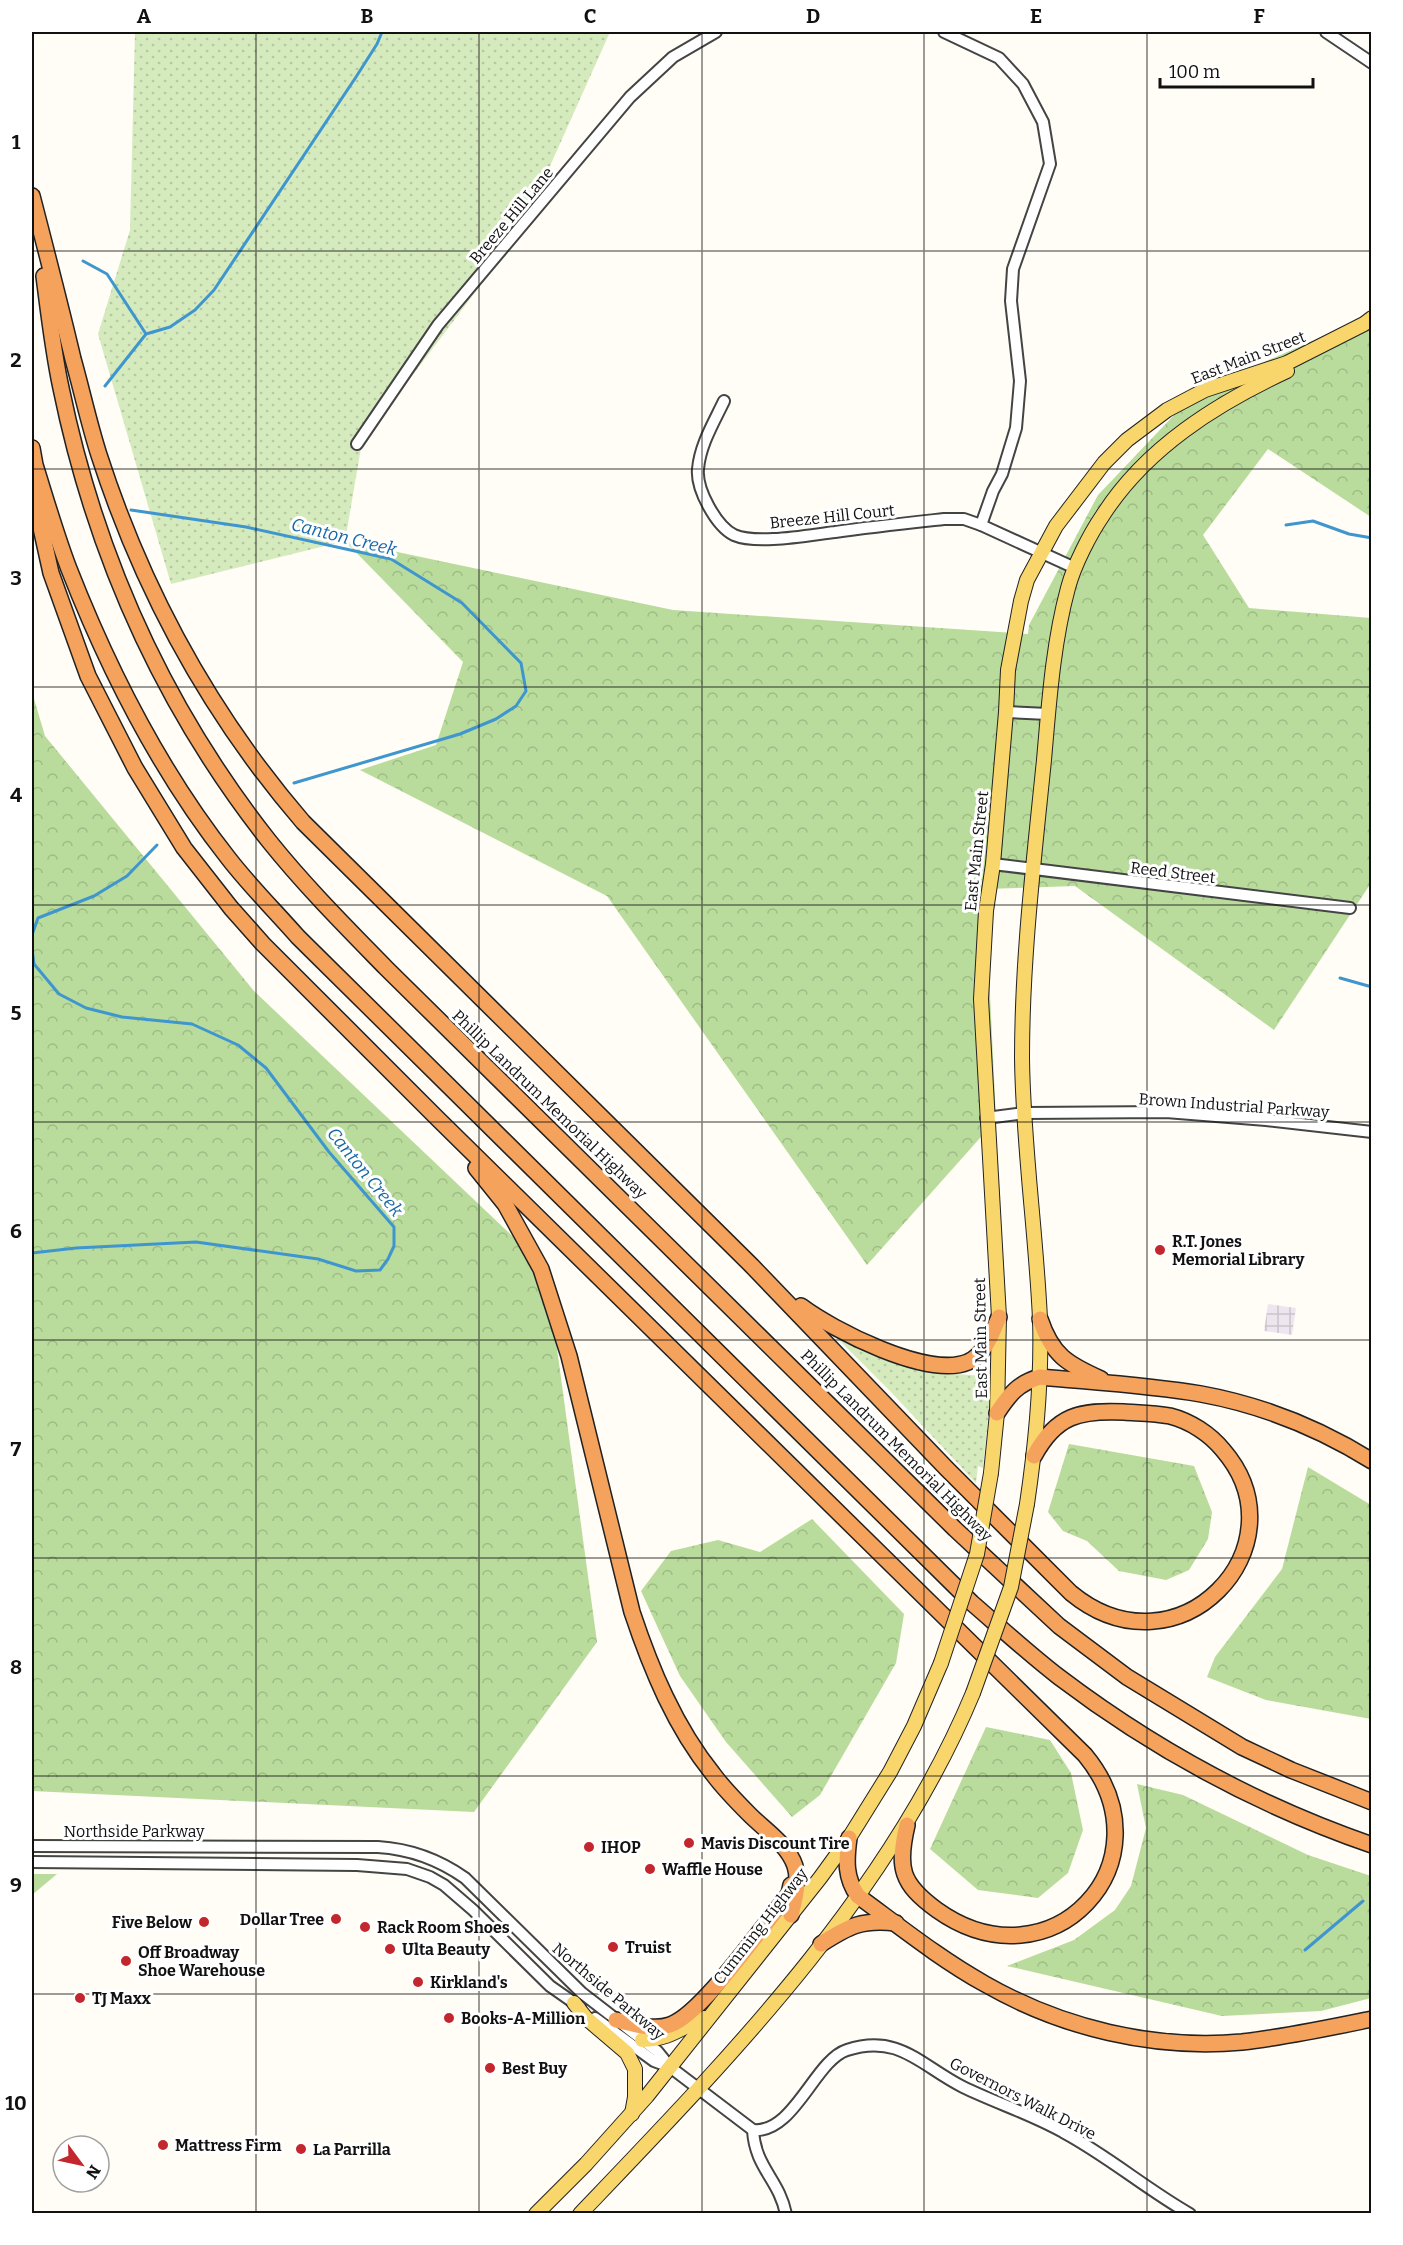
<svg xmlns="http://www.w3.org/2000/svg" width="1403" height="2245" font-family="Bitter,serif">
<style>
.industrial{fill:url(#industrial-grid)}
.grass{fill:url(#grass-dots)}
.forest{fill:url(#forest-crowns)}
.lines{fill:none;stroke-linecap:round;stroke-linejoin:round}
.stream{stroke:#3f96cf;stroke-width:3}
.minor-casing{stroke:#444;stroke-width:14}
.major-casing{stroke:#222;stroke-width:16}
.highway-casing{stroke:#222;stroke-width:18}
.minor{stroke:#fff;stroke-width:10}
.major{stroke:#f9d66b;stroke-width:14}
.highway{stroke:#f5a25d;stroke-width:15}
.major-bridge-casing{stroke:#222;stroke-width:16;stroke-linecap:butt}
.major-bridge{stroke:#f9d66b;stroke-width:14}
.grid{fill:none;stroke:#111;stroke-width:1.5;stroke-opacity:0.55}
.poi-dot{fill:#c4262e;stroke:#fff;stroke-width:2}
.labels{text-anchor:middle;stroke-width:6;stroke-linejoin:round;paint-order:stroke}
.street-label{font-size:16px;fill:#111;stroke:#fff}
.poi-label{font-size:16px;font-weight:bold;fill:#111;stroke:#fff;text-anchor:start}
.water-label{font-size:18px;font-style:italic;fill:#1768a6;stroke:#fff}
.neatline{fill:none;stroke:#111;stroke-width:2}
.grid-label{font-size:20px;text-anchor:middle;font-weight:bold;fill:#111}
</style>
<defs>
<pattern id="industrial-grid" width="8" height="8" patternUnits="userSpaceOnUse" patternTransform="scale(1.5)"><rect width="8" height="8" fill="#eee6ef"/><path d="M0 4h8M4 0v8" fill="none" stroke="#cbc4cc"/></pattern>
<pattern id="grass-dots" width="8" height="8" patternUnits="userSpaceOnUse" patternTransform="scale(1.5)"><rect width="8" height="8" fill="#d5ebbd"/><path d="M2 2h.1M6 6h.1" fill="none" stroke="#b6c8a1" stroke-width="1.8" stroke-linecap="round"/></pattern>
<pattern id="forest-crowns" width="20" height="18" patternUnits="userSpaceOnUse" patternTransform="scale(1.5)"><rect width="20" height="18" fill="#b9dc9c"/><path d="M2 6a3 3 0 1 1 6 0M12 15a3 3 0 1 1 6 0" fill="none" stroke="#9ebc85"/></pattern>
</defs>
<rect width="100%" height="100%" fill="#fffdf5"/>
<polygon class="industrial" points="1268,1304 1296,1308 1292,1335 1264,1331"/>
<g class="grass">
<polygon points="135,32 610,32 520,233 362,442 345,541 171,584 98,334 130,230"/>
<path d="M836,1337c38,18 64,28 105,35 17,3 34,2 51,6l-9,90 -5,-2 -2,17 -85,-91z"/>
</g>
<g class="forest">
<polygon points="1371,315 1371,517 1268,449 1203,535 1249,608 1371,618 1371,883 1274,1030 1075,886 985,889 996,1120 867,1265 607,896 360,770 436,745 463,662 345,541 673,610 1028,634 1029,625 1098,495 1196,392"/>
<polygon points="32,692 45,736 254,991 546,1268 597,1642 474,1812 32,1791"/>
<polygon points="1069,1444 1194,1466 1212,1512 1208,1539 1189,1570 1166,1580 1119,1571 1087,1541 1063,1531 1048,1512"/>
<polygon points="1308,1467 1371,1505 1371,1719 1266,1700 1207,1677 1215,1657 1282,1569"/>
<polygon points="812,1519 904,1614 896,1663 820,1795 792,1817 726,1742 680,1676 641,1591 671,1551 718,1540 760,1552"/>
<polygon points="986,1727 1050,1740 1071,1773 1083,1830 1068,1873 1038,1898 978,1890 930,1849"/>
<polygon points="1137,1784 1183,1795 1308,1855 1371,1876 1371,1998 1321,2011 1222,2016 1007,1966 1074,1940 1115,1910 1131,1886 1146,1828"/>
<polygon points="32,1874 57,1874 32,1895"/>
</g>
<g class="lines">
<g class="stream">
<polyline points="83,261 107,274 146,334"/>
<polyline points="105,386 146,334 170,327 195,310 214,290 356,77 377,44 382,32"/>
<polyline points="131,510 246,527 391,559 462,603 521,663 526,691 516,706 496,719 460,734 294,783"/>
<polyline points="1286,525 1313,521 1349,534 1372,538"/>
<polyline points="32,935 38,918 94,896 127,876 157,845"/>
<polyline points="32,949 34,964 59,994 86,1008 122,1017 192,1024 238,1045 266,1068 329,1152 394,1227 394,1246 388,1259 380,1270 356,1271 318,1259 196,1242 76,1248 32,1253"/>
<polyline points="1340,978 1372,987"/>
<polyline points="1305,1950 1363,1901"/>
</g>
<g class="minor-casing">
<g id="minor">
<polyline points="944,32 999,58 1023,84 1043,122 1050,164 1013,269 1011,301 1020,381 1016,428 1002,474 993,491 981,525"/>
<polyline points="1326,32 1372,63"/>
<path d="M724,401c-10,21 -24,44 -26,68 -2,20 18,57 36,66 23,10 75,0 101,-3 36,-5 73,-9 109,-13h20l17,6 94,43"/>
<polyline points="357,444 438,325 630,97 673,57 716,32"/>
<polyline points="1006,712 1048,714"/>
<polyline points="993,864 1350,908"/>
<polyline points="986,1118 1025,1113 1166,1112 1266,1120 1372,1132"/>
<path d="M32,1846l346,1c33,2 60,12 87,31l117,115 75,58 13,16 83,63c41,4 62,-70 94,-80 52,-17 74,16 116,37 33,16 68,27 100,45 45,24 83,57 127,82"/>
<polyline points="32,1862 357,1865 407,1869 430,1877 444,1885 473,1910 550,1986 580,2007"/>
<polyline points="595,2018 654,2061 670,2067"/>
<path d="M753,2130c2,38 26,49 33,84"/>
</g>
</g>
<g class="major-casing">
<g id="major">
<polyline points="991,1473 997,1413 999,1317 981,999 986,911 993,864 1006,712 1008,670 1021,601 1027,580 1056,526 1104,463 1127,440 1167,410 1205,390 1287,363 1364,324 1372,318"/>
<path d="M1027,1504c9,-61 15,-123 13,-185 -4,-87 -17,-174 -18,-261 0,-100 12,-199 22,-298 5,-57 9,-117 24,-172 6,-23 22,-54 35,-73 43,-67 113,-111 184,-144"/>
<polyline points="574,2003 586,2018 627,2053 635,2069 635,2097 632,2114"/>
<path d="M642,2040c29,-1 38,-12 62,-22"/>
<polyline points="536,2214 586,2164 647,2096 820,1878 849,1838 890,1772 914,1726 941,1663"/>
<path d="M580,2214c149,-156 309,-319 393,-521"/>
</g>
</g>
<g class="highway-casing">
<g id="highway">
<path d="M32,196c14,54 28,108 41,163 9,32 16,65 26,96 44,136 111,259 204,367l449,444 195,203 124,124c107,88 235,-47 152,-143 -13,-16 -33,-29 -53,-34 -15,-3 -31,-3 -46,-4 -44,-2 -68,3 -90,44"/>
<path d="M44,276c5,38 9,75 17,112 34,166 103,320 208,453 36,45 77,86 117,127l569,561 104,97 68,51 115,70 49,23 81,32"/>
<path d="M32,448l3,17c11,35 21,70 34,104 40,102 92,204 160,290 21,27 46,52 69,78l674,666c29,25 57,51 87,74 95,72 200,129 313,168"/>
<path d="M32,487l19,86 37,103 47,92 49,80 47,60 32,36 174,174 648,637c88,107 -34,236 -148,155 -36,-26 -40,-42 -30,-85"/>
<path d="M476,1168l29,36 36,65 28,87 63,256c19,57 43,115 81,162 11,15 24,28 37,41 15,15 38,30 45,51 5,16 0,33 -4,49"/>
<path d="M801,1306c32,24 127,73 167,56 17,-8 24,-28 31,-45"/>
<path d="M1040,1319c12,36 27,45 61,60"/>
<path d="M997,1413c12,-18 21,-30 43,-36 53,5 108,8 161,17 60,11 118,34 171,67"/>
<path d="M849,1838c-3,22 -4,40 9,58 41,30 82,63 127,88 77,44 168,66 257,58 44,-5 86,-14 130,-23"/>
<path d="M821,1944c28,-18 41,-25 75,-21"/>
<path d="M616,2020c17,4 37,11 54,5 30,-10 87,-91 109,-118l10,-13 2,-9"/>
</g>
</g>
<use href="#minor" class="minor"/>
<use href="#major" class="major"/>
<use href="#highway" class="highway"/>
<g class="major-bridge-casing">
<g id="major-bridge">
<polyline points="941,1663 977,1554 991,1473"/>
<polyline points="973,1693 1011,1587 1027,1504"/>
</g>
</g>
<use href="#major-bridge" class="major-bridge"/>
</g>
<path class="grid" d="M256,32v2182M479,32v2182M702,32v2182M924,32v2182M1147,32v2182M32,251h1340M32,469h1340M32,687h1340M32,905h1340M32,1122h1340M32,1340h1340M32,1558h1340M32,1776h1340M32,1994h1340"/>
<g class="poi-dot">
<circle cx="1160" cy="1250" r="6"/>
<circle cx="689" cy="1843" r="6"/>
<circle cx="589" cy="1847" r="6"/>
<circle cx="650" cy="1869" r="6"/>
<circle cx="336" cy="1919" r="6"/>
<circle cx="204" cy="1922" r="6"/>
<circle cx="365" cy="1927" r="6"/>
<circle cx="613" cy="1947" r="6"/>
<circle cx="390" cy="1949" r="6"/>
<circle cx="126" cy="1961" r="6"/>
<circle cx="418" cy="1982" r="6"/>
<circle cx="80" cy="1998" r="6"/>
<circle cx="449" cy="2018" r="6"/>
<circle cx="490" cy="2068" r="6"/>
<circle cx="163" cy="2145" r="6"/>
<circle cx="301" cy="2149" r="6"/>
</g>
<g class="labels">
<g class="street-label">
<text transform="translate(511 215) rotate(-50)" y="6">Breeze Hill Lane</text>
<text transform="translate(1248 357) rotate(-21)" y="6">East Main Street</text>
<text transform="translate(832 516) rotate(-6)" y="6">Breeze Hill Court</text>
<text transform="translate(976 851) rotate(-84)" y="6">East Main Street</text>
<text transform="translate(1173 872) rotate(7)" y="6">Reed Street</text>
<text transform="translate(550 1104) rotate(44)" y="6">Phillip Landrum Memorial Highway</text>
<text transform="translate(1234 1105) rotate(4)" y="6">Brown Industrial Parkway</text>
<text transform="translate(980 1338) rotate(-91)" y="6">East Main Street</text>
<text transform="translate(897 1445) rotate(45)" y="6">Phillip Landrum Memorial Highway</text>
<text x="134" y="1837">Northside Parkway</text>
<text transform="translate(760 1926) rotate(-52)" y="6">Cumming Highway</text>
<text transform="translate(609 1991) rotate(40)" y="6">Northside Parkway</text>
<text transform="translate(1023 2098) rotate(27)" y="6">Governors Walk Drive</text>
</g>
<g class="poi-label">
<text x="1172" y="1247">R.T. Jones<tspan x="1172" dy="18">Memorial Library</tspan></text>
<text x="701" y="1849">Mavis Discount Tire</text>
<text x="601" y="1853">IHOP</text>
<text x="662" y="1875">Waffle House</text>
<text x="324" y="1925" text-anchor="end">Dollar Tree</text>
<text x="192" y="1928" text-anchor="end">Five Below</text>
<text x="377" y="1933">Rack Room Shoes</text>
<text x="625" y="1953">Truist</text>
<text x="402" y="1955">Ulta Beauty</text>
<text x="138" y="1958">Off Broadway<tspan x="138" dy="18">Shoe Warehouse</tspan></text>
<text x="430" y="1988">Kirkland's</text>
<text x="92" y="2004">TJ Maxx</text>
<text x="461" y="2024">Books-A-Million</text>
<text x="502" y="2074">Best Buy</text>
<text x="175" y="2151">Mattress Firm</text>
<text x="313" y="2155">La Parrilla</text>
</g>
<g class="water-label">
<text transform="translate(344 537) rotate(14)" y="6">Canton Creek</text>
<text transform="translate(365 1172) rotate(51)" y="6">Canton Creek</text>
</g>
</g>
<rect width="1403" height="2245" fill="none" stroke="#ffffff" stroke-width="66"/>
<g transform="translate(81 2164) rotate(123)"><circle r="28" fill="#ffffff" stroke="#a0a0a0" stroke-width="1.5"/>
<path d="M0-4.5L10 22L0 15L-10 22Z" fill="#c4262e"/>
<text y="-9" font-size="16" font-weight="bold" text-anchor="middle" fill="#111111">N</text>
</g>
<path d="M1160 78v9h153v-9" fill="none" stroke="#111111" stroke-width="3"/>
<text x="1169" y="78" font-size="18" fill="#111111" stroke="#ffffff" stroke-width="4.5" paint-order="stroke">100 m</text>
<rect x="33" y="33" width="1337" height="2179" class="neatline"/>
<g class="grid-label">
<text x="144" y="23">A</text>
<text x="367" y="23">B</text>
<text x="590" y="23">C</text>
<text x="813" y="23">D</text>
<text x="1036" y="23">E</text>
<text x="1259" y="23">F</text>
<text x="16" y="149">1</text>
<text x="16" y="367">2</text>
<text x="16" y="585">3</text>
<text x="16" y="802">4</text>
<text x="16" y="1020">5</text>
<text x="16" y="1238">6</text>
<text x="16" y="1456">7</text>
<text x="16" y="1674">8</text>
<text x="16" y="1892">9</text>
<text x="16" y="2110">10</text>
</g>
</svg>
